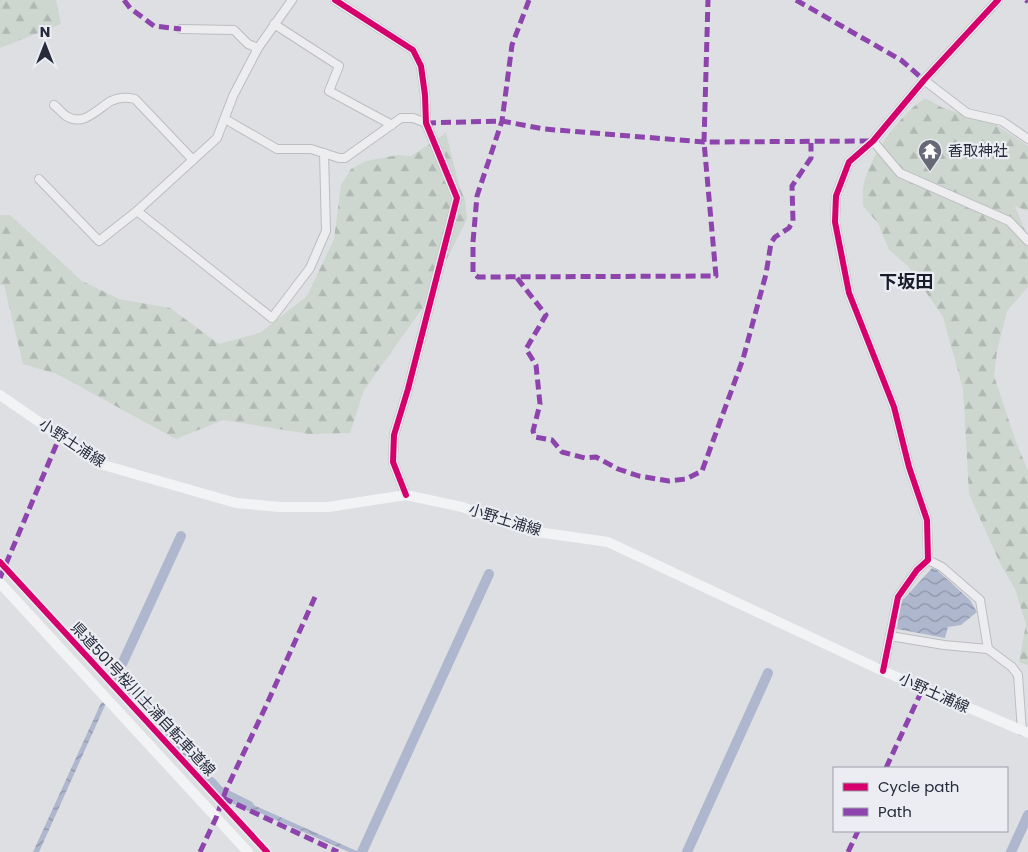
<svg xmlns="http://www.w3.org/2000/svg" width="1028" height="852" font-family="Poppins,'Noto Sans JP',sans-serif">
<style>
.forest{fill:url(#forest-firs)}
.water{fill:url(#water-waves)}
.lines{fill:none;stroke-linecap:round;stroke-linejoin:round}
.canal{stroke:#aeb7cd;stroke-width:10}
.street-casing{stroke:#bcbdc1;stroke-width:10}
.street{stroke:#ededf0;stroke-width:8}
.secondary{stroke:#f2f3f4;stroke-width:10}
.quiet{stroke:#8e44ad;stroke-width:5;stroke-dasharray:10 5;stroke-linecap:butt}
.cycleway-casing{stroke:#ebedf3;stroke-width:9}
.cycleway{stroke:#d6006c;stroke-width:6}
.labels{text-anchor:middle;stroke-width:4.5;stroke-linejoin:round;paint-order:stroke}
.poi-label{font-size:15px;fill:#272b3b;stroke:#ebedf3;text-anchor:start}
.street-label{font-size:15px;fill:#272b3b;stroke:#ebedf3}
.quarter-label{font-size:18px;font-weight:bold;fill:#191c2b;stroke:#ebedf3}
</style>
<defs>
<pattern id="forest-firs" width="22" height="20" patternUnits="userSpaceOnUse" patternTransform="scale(1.25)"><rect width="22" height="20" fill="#cdd6cf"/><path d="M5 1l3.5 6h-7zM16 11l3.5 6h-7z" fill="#b0b8b3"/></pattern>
<pattern id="water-waves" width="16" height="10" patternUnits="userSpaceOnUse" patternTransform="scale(1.25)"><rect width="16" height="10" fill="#aeb7cd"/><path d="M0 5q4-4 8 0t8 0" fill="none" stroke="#8e95a8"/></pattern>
</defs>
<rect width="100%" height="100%" fill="#dedfe3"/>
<g class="forest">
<polygon points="0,0 56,0 61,24 0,48"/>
<path d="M925,98l18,10 50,15 35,23v65l-13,-5 13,32v49l-21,24 -10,40 -3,25 21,63 13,32v194l-9,-3 7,-38 -11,-35 -15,-26 -31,-69 -6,-105 -20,-72 -35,-51 -19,-16 -11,-27 -15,-17c0,-7 -1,-16 1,-23 8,-31 35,-67 61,-85z"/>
<polygon points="446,133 459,185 465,200 467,219 422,309 364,390 350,433 309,434 223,420 176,439 57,374 23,364 4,285 0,285 0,215 10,215 82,281 119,299 170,308 219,344 260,333 307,296 334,239 341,185 351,169 366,161 398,155 411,156"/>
</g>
<g class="water">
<polygon points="932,568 937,570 970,600 977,612 961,625 948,627 945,638 897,629 901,602"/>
<polygon points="121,675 220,789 217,794 113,676"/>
<polygon points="107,701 39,852 33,852 101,703"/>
<polygon points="238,798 359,852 349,852 235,802"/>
</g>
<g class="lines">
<g class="canal">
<polyline points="126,685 117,675 181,536"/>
<polyline points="211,782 219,791 249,806"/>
<polyline points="362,852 489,574"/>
<polyline points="687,852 768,673"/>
<polyline points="1011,852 1028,815"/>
</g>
<g class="street-casing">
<g id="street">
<polyline points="335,0 413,50 421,66 425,95 426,123 457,198 408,389 394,435 393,462 406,495"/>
<polyline points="274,24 339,66 329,91 392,125"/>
<polyline points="181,29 234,30 248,44 258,48 292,0"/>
<polyline points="924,80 967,113 1002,121 1028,139"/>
<path d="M54,105c4,3 8,8 12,11 18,11 31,-7 45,-15 8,-4 16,-4 24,-2l58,61"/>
<polyline points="225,119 277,149 311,149 339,158 345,158 401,118 413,118 426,123"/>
<polyline points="873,141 900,173 1009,221 1028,241"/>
<polyline points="39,179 99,241 137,211 217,138 233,96 258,48"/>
<polyline points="137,211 272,318 310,268 326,231 324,153"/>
<polyline points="928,560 942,567 980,600 988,649 1012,667 1018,675 1022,731"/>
<polyline points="890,636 944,645 988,649"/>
<polyline points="883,671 898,597 917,570 928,560 927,520 909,467 894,407 849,293 835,222 836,196 849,162 873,141 924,80 998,0"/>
</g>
</g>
<use href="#street" class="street"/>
<g class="secondary">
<polyline points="0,395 100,464 236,503 280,507 328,507 406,495 462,507 530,531 608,542 883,671 1028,733"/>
<polyline points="0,583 248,852"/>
</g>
<g class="quiet">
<polyline points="124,0 130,8 154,26 181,29"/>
<polyline points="529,0 512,45 502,121 477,196 473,242 473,273 478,277 716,276 704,142 708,0"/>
<polyline points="796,0 901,60 924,80"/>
<polyline points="1026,0 1028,2"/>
<polyline points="426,123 502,121 544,129 704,142 873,141"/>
<polyline points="517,278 546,315 526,349 536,365 540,404 533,431 535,437 552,440 562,452 585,458 596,457 618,469 639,476 669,481 686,479 702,471 743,359 766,274 771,243 775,237 789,228 793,221 792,186 811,158 811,143"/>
<polyline points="0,578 60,436"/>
<polyline points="886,768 923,688"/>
<polyline points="223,798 338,852"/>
<polyline points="200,852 216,818 226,790 266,706 315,597"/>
<polyline points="848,852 858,831"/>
</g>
<g class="cycleway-casing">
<g id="cycleway">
<polyline points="335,0 413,50 421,66 425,95 426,123 457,198 408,389 394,435 393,462 406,495"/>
<polyline points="0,562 267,852"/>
<polyline points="883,671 898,597 917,570 928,560 927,520 909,467 894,407 849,293 835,222 836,196 849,162 873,141 924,80 998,0"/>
</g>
</g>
<use href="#cycleway" class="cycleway"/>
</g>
<defs>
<g id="temple-pin" transform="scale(1.25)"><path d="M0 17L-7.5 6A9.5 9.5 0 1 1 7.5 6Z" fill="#676a76" stroke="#ebedf3"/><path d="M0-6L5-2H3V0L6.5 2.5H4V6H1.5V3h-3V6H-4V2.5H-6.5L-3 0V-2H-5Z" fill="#fff"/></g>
</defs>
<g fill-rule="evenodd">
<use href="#temple-pin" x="930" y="151"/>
</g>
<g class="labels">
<g class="poi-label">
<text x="948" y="156">香取神社</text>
</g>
<g class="street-label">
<text transform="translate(72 443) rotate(33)" y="5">小野土浦線</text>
<text transform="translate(505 520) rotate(17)" y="5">小野土浦線</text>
<text transform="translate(934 693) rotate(24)" y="5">小野土浦線</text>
<text transform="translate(143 699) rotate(47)" y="5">県道501号桜川土浦自転車道線</text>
</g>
<g class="quarter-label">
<text x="906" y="288">下坂田</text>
</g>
</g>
<rect x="833" y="767" width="175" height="65" fill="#ebedf3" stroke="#9d9fa9"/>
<rect x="843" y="783" width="25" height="8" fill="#d6006c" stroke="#9d9fa9"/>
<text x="878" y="792" font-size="15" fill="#272b3b">Cycle path</text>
<rect x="843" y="808" width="25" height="8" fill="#8e44ad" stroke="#9d9fa9"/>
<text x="878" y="817" font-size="15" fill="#272b3b">Path</text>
<g transform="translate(45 45)" stroke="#ebedf3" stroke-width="4" paint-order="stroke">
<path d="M0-4L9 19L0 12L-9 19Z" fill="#272b3b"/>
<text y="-8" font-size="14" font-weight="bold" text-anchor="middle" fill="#272b3b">N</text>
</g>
</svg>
